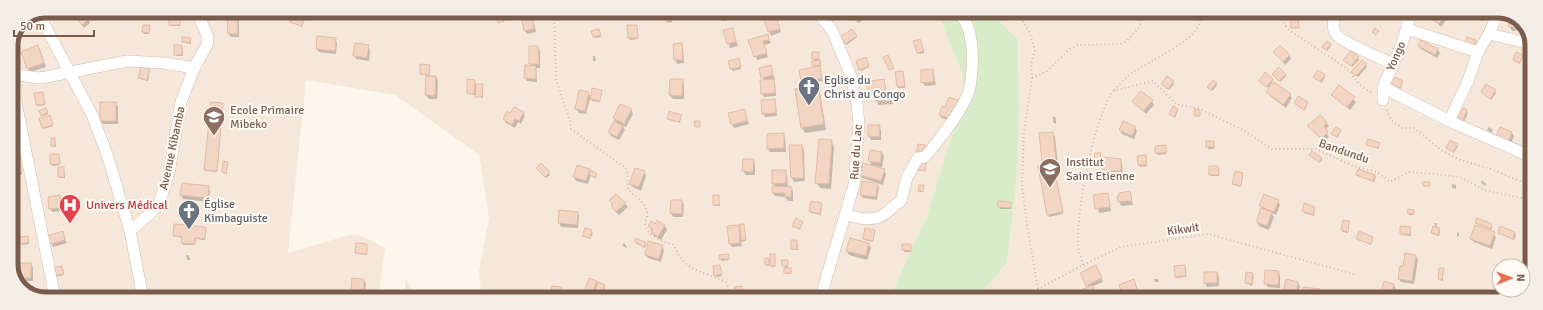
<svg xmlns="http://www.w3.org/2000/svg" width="1543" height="310" font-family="Signika,sans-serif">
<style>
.residential{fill:#f5e8da}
.green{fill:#d8ecc9}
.shadow{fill:#0003}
.building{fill:#f3d5c3;stroke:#e6bba3}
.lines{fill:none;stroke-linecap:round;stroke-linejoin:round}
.minor-casing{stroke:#d1beb0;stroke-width:12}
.path{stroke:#d9b8a5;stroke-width:2;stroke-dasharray:1 3;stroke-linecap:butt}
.minor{stroke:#fff;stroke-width:11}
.labels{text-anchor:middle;stroke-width:4;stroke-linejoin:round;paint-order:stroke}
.street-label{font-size:12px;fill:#7a5c4d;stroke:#fffaf3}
.worship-label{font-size:12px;fill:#5b616d;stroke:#fffaf3;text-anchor:start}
.education-label{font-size:12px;fill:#785e54;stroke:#fffaf3;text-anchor:start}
.health-label{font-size:12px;fill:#be3a42;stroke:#fffaf3;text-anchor:start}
.rim{fill:none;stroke:#7a5c4d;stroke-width:5}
</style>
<rect width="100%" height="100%" fill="#fdf6ec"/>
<g class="residential">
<polygon points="45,11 907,11 910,13 937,11 961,70 967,99 957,119 927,216 889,299 482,299 479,272 489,218 479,155 395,95 306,80 288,253 349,235 359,234 385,248 378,299 39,298 21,289 11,269 11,45 21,21"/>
<polygon points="989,11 1504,12 1522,21 1532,41 1531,271 1523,286 1523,266 1499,266 1499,290 1520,290 1498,299 976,299 1007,263 1016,186 1019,113 1018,39"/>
<polygon points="405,278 417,299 406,299"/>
</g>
<polygon class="green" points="937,11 989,11 1018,39 1019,113 1016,186 1007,263 976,299 889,299 927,216 957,119 967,99 961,70"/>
<g class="shadow">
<polygon points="331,11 338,11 338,15 332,14"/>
<polygon points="361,11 371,11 371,15 362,15"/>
<polygon points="396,11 412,11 412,19 399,19"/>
<polygon points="440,11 459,11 459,18 442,18"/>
<polygon points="531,11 536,32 527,34 525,31"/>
<polygon points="616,11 625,11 618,15"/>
<polygon points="661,11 669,11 672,22 668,23 666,14 663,15"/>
<polygon points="827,11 843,11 833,19"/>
<polygon points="918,11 926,11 927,12 922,18 918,14"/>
<polygon points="1438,12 1451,13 1441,27 1433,19"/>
<polygon points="867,14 868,15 859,23 855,20"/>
<polygon points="237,16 239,20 239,37 231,37 229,34"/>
<polygon points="1513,16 1522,21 1522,30 1512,31 1510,27 1510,17"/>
<polygon points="76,17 88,19 90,23 84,28"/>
<polygon points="179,17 180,26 171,26 170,24"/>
<polygon points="764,17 776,18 781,32 771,36"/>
<polygon points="303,21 302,27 291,22"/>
<polygon points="149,26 149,34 144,34 143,32"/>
<polygon points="637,26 638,39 630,40 629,38"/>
<polygon points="732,29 738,46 730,48 724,31"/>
<polygon points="852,30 857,37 847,45 842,37"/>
<polygon points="592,31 599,31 601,37 595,38"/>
<polygon points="767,35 771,43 764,45 768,57 757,60 750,41"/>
<polygon points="190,39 191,44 183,42"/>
<polygon points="335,39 337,43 336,54 319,52 317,49"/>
<polygon points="914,42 920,42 924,53 918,54"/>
<polygon points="1328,42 1331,46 1327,51 1323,47"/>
<polygon points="681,44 683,48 684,63 677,64 675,60"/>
<polygon points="182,46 183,56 176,56 175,54"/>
<polygon points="368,46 370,50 369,61 356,59 354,55"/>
<polygon points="1419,46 1438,50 1440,53 1437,58 1421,49"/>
<polygon points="530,47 538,47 540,51 540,68 536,68 537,82 527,81 525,78 532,67"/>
<polygon points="40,50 46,67 30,72 22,52"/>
<polygon points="1274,52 1289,55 1291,59 1285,65"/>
<polygon points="818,53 821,66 819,66 823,81 804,85 802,81 815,68 813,59"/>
<polygon points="593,56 595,56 596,61 593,61"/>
<polygon points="1522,56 1520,64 1515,61 1514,60"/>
<polygon points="865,58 869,67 861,71 857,61"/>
<polygon points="1358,58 1359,60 1352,67 1345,61"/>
<polygon points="739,59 741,69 732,71 730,61"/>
<polygon points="1362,61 1367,67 1358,77 1353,73"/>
<polygon points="429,66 430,77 436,77 438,81 437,99 429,99 426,95 427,76 421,74"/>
<polygon points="770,66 775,79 773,79 775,84 776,96 764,97 762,93 764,81 760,69"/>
<polygon points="150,70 148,81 140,79 139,78"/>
<polygon points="933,70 936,85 925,86 922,82"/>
<polygon points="903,74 905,88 898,88 897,87"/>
<polygon points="1285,75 1286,76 1280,82 1274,76"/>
<polygon points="1324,76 1325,78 1321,83 1315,78"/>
<polygon points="1272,79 1273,81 1268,88 1261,82"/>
<polygon points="682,80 684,84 684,99 673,99 670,95"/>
<polygon points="883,80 887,93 891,92 893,96 893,104 878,105 876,95 871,96 869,92"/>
<polygon points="474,81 475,84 483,87 483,98 468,93"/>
<polygon points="1173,82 1174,84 1169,90 1163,85"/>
<polygon points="1402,82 1401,89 1391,83"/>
<polygon points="1216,84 1217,86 1212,91 1208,87"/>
<polygon points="817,86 820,92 826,130 805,133 802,128"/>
<polygon points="1340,86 1356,102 1350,110 1333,95"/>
<polygon points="601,91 600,102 592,101 590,98 586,114 579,113 576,109 588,93 591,98"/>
<polygon points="1495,91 1496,93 1491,100 1482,92"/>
<polygon points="1268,92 1290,95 1292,98 1286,108 1270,96"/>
<polygon points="43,94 45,105 38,106 37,105"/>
<polygon points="774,100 776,103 777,116 765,117 763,113"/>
<polygon points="957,101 959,105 953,122 942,118 940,115 945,109"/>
<polygon points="1152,101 1154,105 1146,114 1133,102"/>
<polygon points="115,103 118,106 118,124 103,124 101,121"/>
<polygon points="1308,103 1305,110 1295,104"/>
<polygon points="223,104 217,172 206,171 205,170"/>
<polygon points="46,109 48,114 43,116 41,112"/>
<polygon points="631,110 633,114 626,127 622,125 625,130 619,140 611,136 609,132 615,121 614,118"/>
<polygon points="1178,110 1175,118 1171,115 1170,114"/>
<polygon points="1464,110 1468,113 1463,124 1459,123"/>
<polygon points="744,111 749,124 734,128 732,124"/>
<polygon points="523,113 525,116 521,124 518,122 515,128 506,123 504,119 510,115"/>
<polygon points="681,115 680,123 668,119"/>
<polygon points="1053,116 1056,118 1056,124 1053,122"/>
<polygon points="1320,116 1329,126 1325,130 1329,137 1324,142 1308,126"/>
<polygon points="50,117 53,126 44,129 43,127"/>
<polygon points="869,126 879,126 881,130 881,140 871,140 869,136"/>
<polygon points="1489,127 1493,130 1491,133 1487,130"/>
<polygon points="1135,128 1137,131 1134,139 1122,134 1120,130"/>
<polygon points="1340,131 1338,138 1333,134"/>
<polygon points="1053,133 1055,137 1058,165 1054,165 1063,214 1049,217 1039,167 1045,166 1043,161"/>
<polygon points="1512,133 1514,136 1511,144 1499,140"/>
<polygon points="783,134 785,138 786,152 770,152 768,149"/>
<polygon points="55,139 56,147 53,147 52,146"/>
<polygon points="831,141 834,147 831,189 820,188 816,182"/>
<polygon points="1450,141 1458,146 1454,153 1447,148"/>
<polygon points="1207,142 1214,143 1214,149 1208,149"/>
<polygon points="1379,144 1379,149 1368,145"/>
<polygon points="790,146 802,146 804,150 805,181 794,182 792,178"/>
<polygon points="1165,146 1166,154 1157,155 1156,147"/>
<polygon points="11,147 18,147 20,150 22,175 11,176"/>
<polygon points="882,153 884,156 882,167 872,166 884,170 886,174 883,185 877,183 879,187 877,200 863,198 861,195 875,182 862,178 860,175 872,166 869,161"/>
<polygon points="51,155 58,155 60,165 52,166"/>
<polygon points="1310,155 1321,159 1322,160 1320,163"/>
<polygon points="1138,157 1146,158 1147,166 1140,167"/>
<polygon points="744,160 753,160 755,164 755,175 746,175 743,171"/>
<polygon points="1120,160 1122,163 1123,174 1106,175 1104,171"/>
<polygon points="227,163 227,174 224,173 223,172"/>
<polygon points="541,165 550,175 546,178 538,170"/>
<polygon points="1218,167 1219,176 1211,176 1210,175"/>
<polygon points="64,168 65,178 60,178 59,177"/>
<polygon points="589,170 596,175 596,179 591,175 588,184 576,181 574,177"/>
<polygon points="785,171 787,175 788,188 791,188 793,191 793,201 788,201 785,197 775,196 773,193 776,187 773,183"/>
<polygon points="644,172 646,176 641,191 633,187 630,184"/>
<polygon points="1243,174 1241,187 1234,185 1233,184"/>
<polygon points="1357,175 1375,175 1376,177 1374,182"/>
<polygon points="1482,180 1486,184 1485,186 1481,183"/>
<polygon points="1452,184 1456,185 1456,189 1452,188"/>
<polygon points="208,187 210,191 209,202 183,199 181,195"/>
<polygon points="1130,192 1133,205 1121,206 1118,197"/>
<polygon points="1108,194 1111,211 1099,213 1095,196"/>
<polygon points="59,196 62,211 52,212 50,208"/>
<polygon points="718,196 720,206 715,206 714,205"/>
<polygon points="621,199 628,207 619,215 614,210 610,200"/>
<polygon points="682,201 684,205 683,217 673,217 671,213"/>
<polygon points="1278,201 1280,205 1276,215 1271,213 1274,217 1269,230 1259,226 1257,222 1262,208 1261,206"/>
<polygon points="999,202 1010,203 1011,209 1000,209"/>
<polygon points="822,204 821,215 811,213 810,211"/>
<polygon points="1305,205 1315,208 1314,216 1304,213"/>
<polygon points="1409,210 1414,211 1414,215 1409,215"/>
<polygon points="577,212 579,216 578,228 561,227 559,223"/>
<polygon points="658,222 665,226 667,230 661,240 654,236 649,226 656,225"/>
<polygon points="1349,222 1348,233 1343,232 1342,230"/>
<polygon points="802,223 800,230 793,226"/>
<polygon points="1434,223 1437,223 1437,228 1440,231 1439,236 1432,233 1436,228"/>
<polygon points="1477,223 1492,225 1491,232 1496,237 1492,249 1474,242 1471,238 1491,230"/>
<polygon points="743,225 746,241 741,242 742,246 732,247 730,244 738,226 741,232"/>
<polygon points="205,228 205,240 196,239 195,245 183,245 183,238 174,236"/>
<polygon points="1410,228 1411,236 1402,235 1401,233"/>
<polygon points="586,229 593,233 590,239 584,236"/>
<polygon points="874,231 873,242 865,240 864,238"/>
<polygon points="62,232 67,243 53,247 49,236"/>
<polygon points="1457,232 1459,233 1459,236 1457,236"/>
<polygon points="1499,233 1515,233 1516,235 1514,240"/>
<polygon points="28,237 29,244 22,245 21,243"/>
<polygon points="1357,238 1372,238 1373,239 1371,245"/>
<polygon points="637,240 646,244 645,248 637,244"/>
<polygon points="797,241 798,250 793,250 792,249"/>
<polygon points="624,243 627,247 626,248 622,245"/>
<polygon points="869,244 871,248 867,260 849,255 847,251"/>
<polygon points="367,245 367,255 357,254 356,253"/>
<polygon points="903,245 911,247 911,252 904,252"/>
<polygon points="662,246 664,250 661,262 648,258 646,255"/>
<polygon points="186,255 189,255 190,260 187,260"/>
<polygon points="720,255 728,255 729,260 721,261"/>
<polygon points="775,255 775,267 772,267 769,263 769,266 766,266 768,259 771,263"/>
<polygon points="1406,255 1416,256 1418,260 1414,284 1401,282 1399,279 1404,267"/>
<polygon points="787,261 788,269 791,269 791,274 786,274 785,267 783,266"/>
<polygon points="31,264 33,268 33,281 19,281 17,278"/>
<polygon points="1185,266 1186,277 1177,278 1176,276"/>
<polygon points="62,268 64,275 55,277 54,276"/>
<polygon points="720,268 722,276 716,277 715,275"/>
<polygon points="1443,269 1443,281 1440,280 1439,279"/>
<polygon points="1098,270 1103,282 1088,288 1081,274"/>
<polygon points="1278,272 1280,276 1280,288 1268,287 1265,284"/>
<polygon points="1217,273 1219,277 1219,286 1207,287 1205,283"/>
<polygon points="1247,273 1254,276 1252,286 1246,283"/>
<polygon points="1154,279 1158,279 1159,282 1155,282"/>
<polygon points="363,280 366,283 365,294 355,293 352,290"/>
<polygon points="1134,281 1140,296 1125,299 1120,285"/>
<polygon points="596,282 598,285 605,287 602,297 586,289"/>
<polygon points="1384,282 1394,285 1396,289 1410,293 1412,299 1395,299 1384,296 1382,292"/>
<polygon points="1298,283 1300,286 1297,298 1287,296 1284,292"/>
<polygon points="742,287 743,296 736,297 735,296"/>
<polygon points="561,288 561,297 553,297 553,295"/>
<polygon points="1319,290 1320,297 1303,294"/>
<polygon points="640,291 644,294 640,298 638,296"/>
</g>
<g class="building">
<polygon points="75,11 83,11 89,19 82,25 72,13"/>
<rect x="102" y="11" width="6" height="7"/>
<rect x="360" y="11" width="10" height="3"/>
<polygon points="395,11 410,11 410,15 395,16"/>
<polygon points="439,11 457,11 457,15 439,14"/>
<polygon points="501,11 504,21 498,23 495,12"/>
<polygon points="520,11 531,11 534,29 524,31"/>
<polygon points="718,11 725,11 728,19 722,21"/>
<polygon points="827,11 837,11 831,16"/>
<polygon points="861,11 866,11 868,13 857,22 853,18"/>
<polygon points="917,11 925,11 921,17 916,13"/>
<polygon points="1290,12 1298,12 1299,28 1291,28"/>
<polygon points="1437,12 1447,12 1439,24 1432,19"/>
<polygon points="1477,12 1487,13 1483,21 1476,17"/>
<polygon points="671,13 672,20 666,22 665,14"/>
<polygon points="775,13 780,29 768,32 763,16"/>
<polygon points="237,15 238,34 228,34 227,16"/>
<rect x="169" y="16" width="11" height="9"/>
<polygon points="292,16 304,20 301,26 290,22"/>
<polygon points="1509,16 1521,21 1521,27 1509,27"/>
<polygon points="143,25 150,25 149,33 142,32"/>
<polygon points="627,25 637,25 638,38 628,38"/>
<polygon points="733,28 736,42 727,44 723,30"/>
<polygon points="1375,28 1379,31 1376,35 1372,32"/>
<polygon points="599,29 601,35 593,37 591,31"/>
<polygon points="852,29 857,36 845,44 840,37"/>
<polygon points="768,34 769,40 763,41 767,53 754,57 748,40"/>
<polygon points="317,36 336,38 335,51 316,49"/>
<polygon points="182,37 191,38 190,43 182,42"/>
<polygon points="1467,37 1476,40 1473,49 1464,46"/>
<polygon points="920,39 924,51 917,53 913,41"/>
<polygon points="1421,40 1438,49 1435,55 1418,46"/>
<polygon points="1327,41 1331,44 1326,50 1322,47"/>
<polygon points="355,43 369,45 367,58 353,56"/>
<polygon points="682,43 683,60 674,60 673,44"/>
<polygon points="38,45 44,63 27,69 21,52"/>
<rect x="174" y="45" width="8" height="10"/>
<polygon points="1280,45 1290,55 1283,62 1273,52"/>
<polygon points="529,46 538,46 539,64 529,64"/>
<polygon points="1351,51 1359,57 1351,66 1343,60"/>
<rect x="812" y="52" width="7" height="7"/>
<polygon points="1516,52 1523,55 1519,63 1513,60"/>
<polygon points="888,55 894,68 889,70 883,57"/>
<polygon points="866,57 869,66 859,70 856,61"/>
<polygon points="739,58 741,67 730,69 728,61"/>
<polygon points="820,60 821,65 812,66 812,61"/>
<polygon points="1362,60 1367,64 1356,76 1351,72"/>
<polygon points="420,64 430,65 429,75 420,74"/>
<polygon points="525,65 536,66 536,79 524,78"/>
<polygon points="771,65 773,75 761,78 759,68"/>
<polygon points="141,66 150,69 147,80 138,78"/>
<polygon points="820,66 822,78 801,82 799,70"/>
<polygon points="1279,67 1286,74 1279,81 1272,74"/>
<polygon points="933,69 934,82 921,83 921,70"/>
<polygon points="1318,70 1325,75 1320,82 1313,77"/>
<polygon points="903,71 905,86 897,87 895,72"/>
<polygon points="1265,72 1273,79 1266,87 1259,81"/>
<polygon points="426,76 436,76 435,96 425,95"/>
<polygon points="1167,76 1174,81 1168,89 1161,84"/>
<polygon points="1393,76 1403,81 1400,88 1390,83"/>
<polygon points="467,79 475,80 474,94 467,94"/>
<polygon points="670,79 683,79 682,96 669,95"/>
<polygon points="774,79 775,93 761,94 760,80"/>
<polygon points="884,79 886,90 868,93 866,82"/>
<polygon points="1213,80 1217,83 1211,90 1207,87"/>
<polygon points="1274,82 1291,94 1283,105 1266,92"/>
<polygon points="476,84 483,84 482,97 475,97"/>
<polygon points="1486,84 1496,90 1490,99 1481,92"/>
<polygon points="818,85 824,124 801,128 795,89"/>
<polygon points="1339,85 1355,97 1347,107 1331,95"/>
<polygon points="592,88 602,90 600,101 590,99"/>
<polygon points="579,90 589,92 585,111 575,109"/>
<polygon points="891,91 892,101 875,101 875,92"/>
<polygon points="1141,91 1153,100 1143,111 1132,101"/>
<polygon points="43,92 45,104 36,105 34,93"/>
<polygon points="1298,96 1308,102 1304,110 1294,103"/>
<polygon points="949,97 958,100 951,119 939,115 942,106 945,107"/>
<polygon points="775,99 776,113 762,114 761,100"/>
<rect x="100" y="102" width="16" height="19"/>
<polygon points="211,102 223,103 217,171 204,170"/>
<polygon points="620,104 632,109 624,124 613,118"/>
<polygon points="1173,106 1178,109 1174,117 1169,114"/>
<polygon points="514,107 524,112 519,121 515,119 512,125 503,119 507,111 510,113"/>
<polygon points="46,108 48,112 41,116 39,111"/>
<polygon points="1463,108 1467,110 1462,123 1457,121"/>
<polygon points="745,109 747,121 731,125 728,113"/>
<polygon points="1195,109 1200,110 1200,116 1194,116"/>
<polygon points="669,111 682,115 679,122 667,119"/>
<polygon points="50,115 53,125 42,128 39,118"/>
<polygon points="1320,115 1327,122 1324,126 1328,132 1322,139 1307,126"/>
<polygon points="614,121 623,126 617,137 608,132"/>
<polygon points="694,121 700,121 700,127 695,127"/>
<polygon points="1123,121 1136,127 1132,136 1119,130"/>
<polygon points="868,125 880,125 879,137 868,136"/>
<polygon points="1336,127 1341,130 1337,137 1331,134"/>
<polygon points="1500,127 1512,132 1509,141 1496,136"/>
<polygon points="1053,132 1056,161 1042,162 1039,133"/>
<polygon points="784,133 784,148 767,149 767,134"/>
<rect x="51" y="138" width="4" height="8"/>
<polygon points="819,139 832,140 829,184 815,183"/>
<polygon points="1368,139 1380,143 1378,148 1366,145"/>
<polygon points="1450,140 1458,144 1453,152 1446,148"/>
<rect x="1206" y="141" width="8" height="6"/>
<polygon points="918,144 925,145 923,156 916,154"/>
<polygon points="789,145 802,145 804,178 791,178"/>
<polygon points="1166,145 1166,153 1155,153 1155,146"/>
<polygon points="11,146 19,146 21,172 11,172"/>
<polygon points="870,150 882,152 880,163 868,161"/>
<polygon points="1312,151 1322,158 1319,162 1309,155"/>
<polygon points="1095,153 1101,153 1100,159 1094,159"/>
<polygon points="50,154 59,154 60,164 50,164"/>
<polygon points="1146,155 1146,165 1138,165 1137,156"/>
<polygon points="1102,157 1121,159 1121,171 1103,171"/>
<polygon points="919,158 927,160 925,171 917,170"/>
<polygon points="743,159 754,159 753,172 742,171"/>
<polygon points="223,161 228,162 226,173 222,172"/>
<polygon points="541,163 550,172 545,177 536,168"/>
<polygon points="863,163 885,169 881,181 859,175"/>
<polygon points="1053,163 1063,212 1047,215 1038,166"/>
<polygon points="577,165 590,169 586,181 573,177"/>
<polygon points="1209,166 1218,166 1219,175 1209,175"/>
<rect x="58" y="167" width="6" height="10"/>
<polygon points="635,168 645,171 639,187 629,184"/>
<polygon points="1358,169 1375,175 1373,181 1356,175"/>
<polygon points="591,170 597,174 595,178 589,174"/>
<polygon points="772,170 786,170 786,183 772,184"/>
<polygon points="1235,171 1243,173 1241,186 1232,184"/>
<polygon points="862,181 878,183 876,197 860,195"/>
<polygon points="1422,182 1430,182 1430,186 1423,186"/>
<polygon points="182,183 209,186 208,198 180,195"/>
<polygon points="919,185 924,185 923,192 918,191"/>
<polygon points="772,186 792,187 791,197 785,197 785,193 772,193"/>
<polygon points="1130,191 1132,201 1118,202 1117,196 1119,196 1119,193"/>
<polygon points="1108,193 1110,207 1095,209 1093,195"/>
<polygon points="616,194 626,203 616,212 611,206 613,204 609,200"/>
<polygon points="1264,194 1279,200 1274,212 1259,206"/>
<polygon points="60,195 61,208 49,209 48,197"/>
<rect x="713" y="195" width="6" height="10"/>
<polygon points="671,200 682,200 682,214 670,213"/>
<polygon points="811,201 822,203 820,214 809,211"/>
<polygon points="998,201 1011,202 1011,208 998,207"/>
<polygon points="1304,203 1315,207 1313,215 1302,211"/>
<polygon points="1261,208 1272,212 1267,226 1256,222"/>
<polygon points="1408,209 1414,210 1414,214 1407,213"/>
<polygon points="559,210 578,212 577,225 558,223"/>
<polygon points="796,218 803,222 799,229 792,226"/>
<polygon points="1477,218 1492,224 1491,229 1475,223"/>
<polygon points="657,220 665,225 658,237 651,232 653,229 648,226 651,221 655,224"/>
<polygon points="1343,220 1349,221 1348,232 1341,230"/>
<polygon points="174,224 206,227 205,239 195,238 195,244 181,243 182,237 173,236"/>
<polygon points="740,224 744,224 746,240 741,240"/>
<polygon points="739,225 740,243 729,244 727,226"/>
<polygon points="1475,225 1495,232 1490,246 1470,239"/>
<polygon points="1400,226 1411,227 1410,234 1400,234"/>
<polygon points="1433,226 1440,228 1438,235 1431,233"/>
<polygon points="1500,226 1515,232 1513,239 1498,233"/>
<polygon points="585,228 592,230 590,238 582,236"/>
<polygon points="865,228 875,230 873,241 863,239"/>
<polygon points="63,231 65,240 50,244 48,236"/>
<polygon points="1359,231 1373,237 1371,244 1356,239"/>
<polygon points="28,236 29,242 20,244 19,237"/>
<polygon points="636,238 646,243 644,247 635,242"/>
<polygon points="850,238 869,243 866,256 846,251"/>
<rect x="791" y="240" width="6" height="9"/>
<polygon points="648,241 663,245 659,259 645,255"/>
<polygon points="356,243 367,244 367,254 355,253"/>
<polygon points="902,244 911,244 911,251 902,250"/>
<polygon points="1405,253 1416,255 1412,281 1398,279 1400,266 1403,266"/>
<polygon points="729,254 729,259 719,259 719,255"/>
<rect x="770" y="254" width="5" height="12"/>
<rect x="765" y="258" width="4" height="7"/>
<polygon points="781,260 788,260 788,266 782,266"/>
<rect x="16" y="263" width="15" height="15"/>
<polygon points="720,265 722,274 714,276 713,266"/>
<polygon points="1096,265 1102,278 1086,286 1080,273"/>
<polygon points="1185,265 1186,276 1175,277 1174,266"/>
<polygon points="62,266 64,274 53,276 51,268"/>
<rect x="784" y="268" width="7" height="5"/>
<polygon points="1439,268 1444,268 1442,280 1438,279"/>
<polygon points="1527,269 1531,271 1526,280 1523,278"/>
<polygon points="1265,270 1279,271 1278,285 1264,284"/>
<rect x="1204" y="272" width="13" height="11"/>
<polygon points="1246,272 1253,273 1252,284 1245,283"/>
<polygon points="352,278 364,279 364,290 351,290"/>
<polygon points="589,278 597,281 593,292 585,289"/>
<polygon points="1134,279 1138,292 1123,297 1119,285"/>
<polygon points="1286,279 1298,282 1296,295 1283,292"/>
<polygon points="1384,281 1394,284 1391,295 1381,292"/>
<polygon points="598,282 605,285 601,296 594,293"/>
<polygon points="1092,285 1098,299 1084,299 1081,290"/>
<polygon points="552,286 562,287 561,296 551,295"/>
<polygon points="742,286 743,295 734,296 734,287"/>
<polygon points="1303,287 1320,289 1319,296 1302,295"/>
<polygon points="640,289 643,292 639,297 636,294"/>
<polygon points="1396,289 1411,292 1409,299 1394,299"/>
<polygon points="1064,291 1068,299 1062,299 1059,293"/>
</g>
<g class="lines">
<g class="minor-casing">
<g id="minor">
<polyline points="816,11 832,30 851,76 857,104 859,124 854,185 820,299"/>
<path d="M1336,12c-3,5 -4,15 -1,21 4,8 47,26 58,31"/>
<polyline points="39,14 92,115 107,154 130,231 143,298"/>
<polyline points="1407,29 1478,52"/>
<polyline points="1489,34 1532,44"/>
<polyline points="11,72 16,87 16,102 55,298"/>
<polyline points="12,74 38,78 46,77 127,61 164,63 194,68"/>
<polyline points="1383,87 1449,121 1468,81 1478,52 1489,34 1498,12"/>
<polyline points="1383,100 1383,87 1402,44 1411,12"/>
<polyline points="1449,121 1532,157"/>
<path d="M846,214c12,5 29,8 40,-1 5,-4 8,-8 15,-12l6,-24 11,-19 7,-1c13,-16 41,-50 45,-70 2,-12 3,-27 2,-40 -2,-15 -4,-25 -15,-36"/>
<polyline points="130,231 154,210 160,201 169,173 181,102 194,68 207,45 208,38 197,11"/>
</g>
</g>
<g class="path">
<path d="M554,11l2,68 14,42 1,8 56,40 1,21c12,9 24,17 17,33 2,14 17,18 29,22 10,27 29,26 52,37l7,17"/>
<polyline points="1016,11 1029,31 1035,50 1031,64 1032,78 1024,132 1022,184 1027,225 1038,289"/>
<polyline points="1278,12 1284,24 1289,30 1346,68 1361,86 1373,94"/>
<polyline points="1032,78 1047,71 1070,49 1078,45 1120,44 1127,41 1139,27 1144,11"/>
<path d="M1114,90c7,-7 13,-14 21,-19 14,-10 65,-32 65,-51l-7,-9"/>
<polyline points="1387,110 1391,120 1402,128 1414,128 1441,150 1460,160 1491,169 1532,186"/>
<path d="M1083,265c-2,-7 -5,-15 -5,-21 -1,-38 15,-122 35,-153l40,-10 23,23 24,5 43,21 29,19h44l39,18 22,5 13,10 19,-10 26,2 25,3 24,13 47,10"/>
<polyline points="1020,299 1083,265 1121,247 1208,234 1357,275"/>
</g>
<use href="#minor" class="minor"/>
</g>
<defs>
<g id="church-pin" transform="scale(1.15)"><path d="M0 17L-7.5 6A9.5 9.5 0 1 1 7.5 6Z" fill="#6b7280" stroke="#fffaf3"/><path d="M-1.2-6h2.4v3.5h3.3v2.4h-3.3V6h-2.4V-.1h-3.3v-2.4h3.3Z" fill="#fff"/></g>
<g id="school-pin" transform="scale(1.15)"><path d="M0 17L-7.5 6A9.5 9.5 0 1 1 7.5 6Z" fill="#8d6e63" stroke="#fffaf3"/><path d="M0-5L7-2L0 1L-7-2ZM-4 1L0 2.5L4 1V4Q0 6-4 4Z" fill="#fff"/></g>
<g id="hospital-pin" transform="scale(1.15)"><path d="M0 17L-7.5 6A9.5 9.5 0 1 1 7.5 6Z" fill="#e0444e" stroke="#fffaf3"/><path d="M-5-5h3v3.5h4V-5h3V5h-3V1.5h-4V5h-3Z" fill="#fff"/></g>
</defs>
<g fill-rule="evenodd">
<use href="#church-pin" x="809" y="87"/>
<use href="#school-pin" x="214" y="117"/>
<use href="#school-pin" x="1050" y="169"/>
<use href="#hospital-pin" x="70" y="205"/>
<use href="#church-pin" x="189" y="211"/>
</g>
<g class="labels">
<g class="street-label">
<text transform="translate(1396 56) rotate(-66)" y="4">Yongo</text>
<text transform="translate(172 148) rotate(-78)" y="4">Avenue Kibamba</text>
<text transform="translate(1344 151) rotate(19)" y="4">Bandundu</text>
<text transform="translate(856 152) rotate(-86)" y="4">Rue du Lac</text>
<text transform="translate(1183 229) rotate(-8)" y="4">Kikwit</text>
</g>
<g class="worship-label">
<text x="824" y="84">Eglise du<tspan x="824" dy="14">Christ au Congo</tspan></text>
<text x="204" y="208">Église<tspan x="204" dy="14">Kimbaguiste</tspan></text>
</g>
<g class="education-label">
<text x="230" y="114">Ecole Primaire<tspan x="230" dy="14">Mibeko</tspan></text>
<text x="1066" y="166">Institut<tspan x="1066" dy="14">Saint Etienne</tspan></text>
</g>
<g class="health-label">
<text x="86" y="209">Univers Médical</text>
</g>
</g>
<path d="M0 0H1543V310H0ZM45 18H1498A27 27 0 0 1 1525 45V265A27 27 0 0 1 1498 292H45A27 27 0 0 1 18 265V45A27 27 0 0 1 45 18Z" fill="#f4ede6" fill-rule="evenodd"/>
<path class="rim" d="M45 18H1498A27 27 0 0 1 1525 45V265A27 27 0 0 1 1498 292H45A27 27 0 0 1 18 265V45A27 27 0 0 1 45 18Z"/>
<g transform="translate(1511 278) rotate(89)"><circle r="19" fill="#fffaf3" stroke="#cabbb1"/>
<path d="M0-3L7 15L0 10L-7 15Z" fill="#e76f51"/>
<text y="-6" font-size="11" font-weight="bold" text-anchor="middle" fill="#7a5c4d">N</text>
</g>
<path d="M14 30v6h80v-6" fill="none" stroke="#7a5c4d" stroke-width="2"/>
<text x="20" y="30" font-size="12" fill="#7a5c4d" stroke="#fffaf3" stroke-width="3" paint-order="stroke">50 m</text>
</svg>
